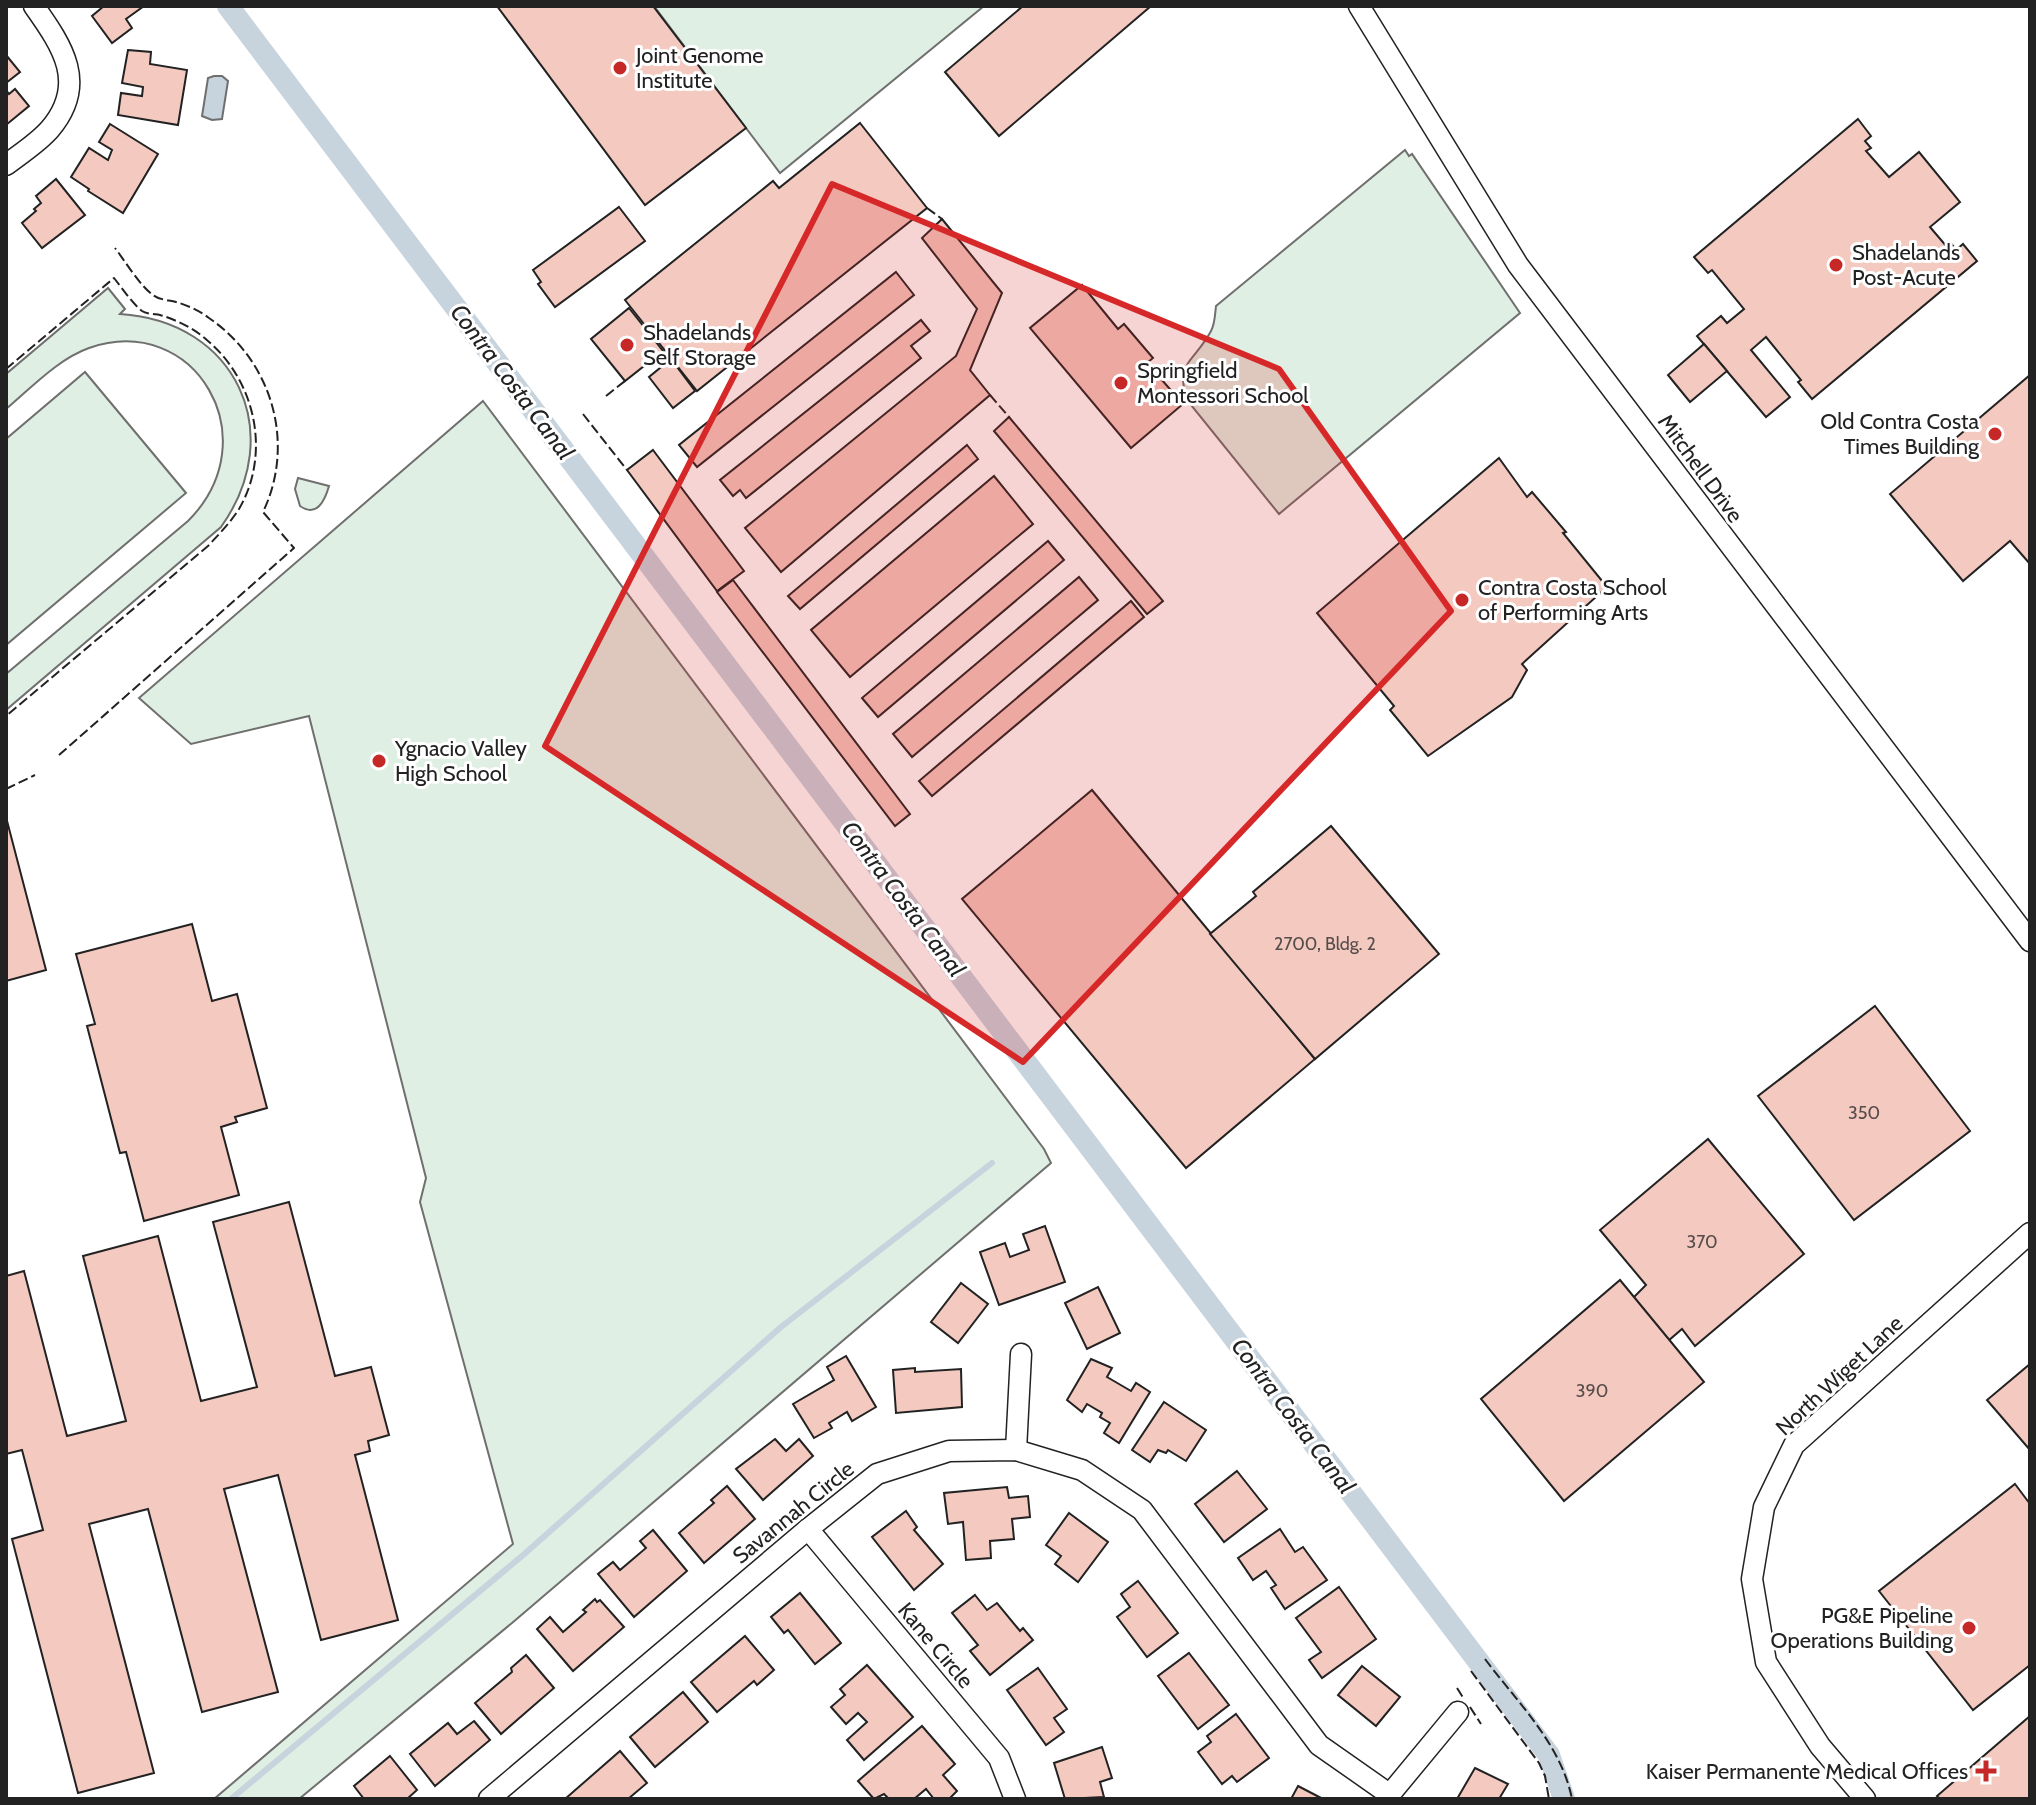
<svg xmlns="http://www.w3.org/2000/svg" width="2036" height="1805" font-family="Cabin,sans-serif">
<style>
.green{fill:#e0efe3;stroke:#6f6f6f;stroke-width:2}
.water{fill:#c7d3dd;stroke:#6f6f6f;stroke-width:2}
.lines{fill:none;stroke-linecap:round;stroke-linejoin:round}
.stream{stroke:#c7d3dd;stroke-width:6}
.canal{stroke:#c7d3dd;stroke-width:22}
.building{fill:#f3c9c0;stroke:#222;stroke-width:2}
.street-casing{stroke:#222;stroke-width:23}
.street{stroke:#fff;stroke-width:20}
.fence{stroke:#222;stroke-width:2;stroke-dasharray:10 4;stroke-linecap:butt}
.marked{fill:#d62828;fill-opacity:0.2;stroke:#d62828;stroke-width:6;stroke-linejoin:round}
.poi-dot{fill:#c62828;stroke:#fff;stroke-width:3}
.labels{text-anchor:middle;stroke-width:6;stroke-linejoin:round;paint-order:stroke}
.number-label{font-size:18px;fill:#564c4a}
.poi-label{font-size:22px;fill:#222;stroke:#fff;text-anchor:start}
.street-label{font-size:22px;fill:#222;stroke:#fff}
.water-label{font-size:24px;font-style:italic;fill:#222;stroke:#fff}
</style>
<rect width="100%" height="100%" fill="#fff"/>
<g class="green">
<polygon points="654,6 984,6 780,173"/>
<path d="M1405,150l4,6 3,-2 108,159 -241,201 -88,-109c-21,-40 4,-43 20,-74 4,-7 4,-17 5,-25z"/>
<path d="M108,288l17,21 -5,5c116,7 168,119 101,213l-215,183v-36l182,-153c82,-82 7,-210 -99,-173 -31,11 -58,40 -83,61v-35z"/>
<polygon points="85,372 186,493 6,645 6,439"/>
<polygon points="483,401 1044,1149 1051,1163 512,1623 299,1799 214,1799 513,1544 420,1202 426,1178 309,716 191,744 139,698"/>
<path d="M298,478l31,8c-4,14 -12,32 -29,20l-5,-17z"/>
</g>
<polygon class="water" points="214,76 222,76 228,81 222,119 212,120 202,116 208,78"/>
<g class="lines">
<polyline class="stream" points="231,1799 522,1556 781,1327 992,1163"/>
<polyline class="canal" points="228,6 1549,1755 1564,1799"/>
</g>
<g class="building">
<polygon points="104,6 144,6 126,19 132,28 112,43 92,16"/>
<polygon points="497,6 653,6 746,128 645,205"/>
<polygon points="1023,6 1151,6 999,136 945,72"/>
<polygon points="128,50 151,52 150,64 187,70 178,125 118,115 121,93 142,96 143,87 122,83"/>
<polygon points="6,55 20,72 6,83"/>
<polygon points="15,89 29,106 6,125 6,90 9,94"/>
<polygon points="1858,119 1871,136 1865,141 1871,148 1866,151 1889,177 1919,152 1960,202 1930,227 1947,247 1951,243 1956,250 1963,244 1977,261 1812,399 1798,382 1801,380 1766,337 1751,350 1790,397 1766,417 1697,336 1721,316 1727,323 1744,309 1712,270 1708,273 1694,257"/>
<polygon points="860,123 927,208 697,391 625,300 773,181 779,188"/>
<polygon points="110,124 158,154 123,213 88,191 89,189 71,177 89,148 108,160 112,150 99,142"/>
<polygon points="56,179 85,215 42,248 22,223 36,211 34,209 41,203 36,196"/>
<polygon points="619,207 645,241 555,307 538,284 541,282 533,270"/>
<polygon points="942,219 1002,293 970,370 990,395 781,572 745,528 956,356 977,309 922,238"/>
<polygon points="896,272 914,295 697,467 679,445"/>
<polygon points="1082,285 1118,329 1124,324 1153,358 1147,363 1183,404 1131,448 1030,328"/>
<polygon points="629,308 663,351 625,381 591,339"/>
<polygon points="921,320 930,331 911,346 921,358 746,498 740,490 733,496 720,480"/>
<polygon points="1704,344 1727,371 1690,402 1668,375"/>
<polygon points="671,359 695,391 673,408 649,377"/>
<polygon points="2030,375 2030,564 2010,541 1963,581 1890,494"/>
<polygon points="1009,417 1163,601 1147,614 994,431"/>
<polygon points="967,445 978,459 800,609 788,596"/>
<polygon points="653,450 744,571 717,591 627,470"/>
<polygon points="1499,458 1527,497 1532,492 1566,532 1563,533 1607,587 1522,664 1527,670 1512,697 1428,756 1390,710 1394,706 1317,613"/>
<polygon points="994,476 1033,524 850,677 811,630"/>
<polygon points="1048,541 1064,560 878,717 862,698"/>
<polygon points="1079,577 1098,600 912,757 893,734"/>
<polygon points="733,580 910,814 895,826 717,592"/>
<polygon points="1131,601 1144,617 932,796 919,781"/>
<polygon points="1092,790 1315,1059 1186,1168 962,899"/>
<polygon points="6,817 46,970 6,981"/>
<polygon points="1331,826 1439,954 1315,1059 1210,934 1256,896 1253,892"/>
<polygon points="192,924 212,1001 237,994 267,1108 235,1117 237,1122 221,1127 239,1195 144,1221 126,1152 120,1153 87,1026 95,1024 76,954"/>
<polygon points="1875,1006 1970,1131 1854,1220 1758,1096"/>
<polygon points="1708,1139 1804,1254 1695,1346 1682,1329 1668,1341 1633,1298 1646,1285 1600,1230"/>
<polygon points="289,1202 335,1376 371,1367 389,1435 368,1441 370,1451 355,1455 398,1620 321,1640 278,1475 224,1489 278,1692 202,1712 148,1509 89,1524 154,1773 78,1793 12,1539 43,1530 22,1450 6,1454 6,1276 24,1271 67,1436 126,1421 83,1256 158,1236 201,1401 257,1387 213,1222"/>
<polygon points="1045,1226 1065,1282 999,1305 980,1252 1005,1243 1010,1257 1029,1250 1023,1234"/>
<polygon points="1620,1280 1704,1382 1564,1501 1481,1399"/>
<polygon points="961,1283 988,1304 958,1343 931,1322"/>
<polygon points="1098,1287 1120,1333 1087,1349 1065,1303"/>
<polygon points="846,1356 876,1407 852,1421 847,1412 829,1423 832,1428 814,1438 793,1404 834,1380 827,1367"/>
<polygon points="1091,1359 1112,1368 1107,1377 1131,1391 1136,1383 1150,1392 1119,1443 1104,1433 1110,1423 1100,1417 1102,1413 1087,1404 1082,1412 1067,1400"/>
<polygon points="2030,1364 2030,1450 1987,1400"/>
<polygon points="915,1368 915,1372 961,1369 962,1407 896,1413 893,1370"/>
<polygon points="1164,1402 1206,1430 1186,1461 1168,1450 1166,1453 1158,1450 1150,1462 1132,1450"/>
<polygon points="775,1439 786,1451 799,1439 813,1456 763,1500 736,1469"/>
<polygon points="1237,1471 1267,1509 1224,1542 1195,1504"/>
<polygon points="2015,1484 2030,1504 2030,1665 1973,1710 1879,1591"/>
<polygon points="727,1486 755,1519 704,1563 679,1533 714,1503 711,1500"/>
<polygon points="1007,1487 1009,1498 1028,1496 1030,1517 1012,1519 1014,1539 990,1541 991,1558 966,1560 963,1522 948,1524 944,1493"/>
<polygon points="906,1511 917,1527 914,1530 943,1564 914,1590 872,1537"/>
<polygon points="1069,1513 1108,1542 1078,1582 1055,1564 1061,1556 1046,1545"/>
<polygon points="1280,1529 1295,1552 1303,1547 1327,1580 1285,1609 1271,1588 1276,1585 1266,1571 1253,1580 1238,1558"/>
<polygon points="653,1530 687,1571 634,1617 598,1574 613,1562 620,1570 646,1548 640,1541"/>
<polygon points="1138,1581 1178,1633 1147,1657 1117,1617 1130,1607 1121,1594"/>
<polygon points="1339,1587 1376,1639 1322,1678 1309,1660 1321,1652 1296,1618"/>
<polygon points="800,1593 841,1643 815,1664 788,1630 784,1633 771,1617"/>
<polygon points="975,1595 987,1610 997,1603 1020,1631 1023,1628 1033,1640 990,1675 970,1651 978,1645 952,1613"/>
<polygon points="595,1599 597,1602 600,1600 624,1627 573,1671 537,1629 550,1617 563,1632 586,1612 583,1610"/>
<polygon points="745,1636 774,1670 757,1685 754,1681 717,1712 691,1682"/>
<polygon points="1189,1653 1229,1705 1198,1729 1158,1676"/>
<polygon points="526,1655 554,1688 501,1734 475,1703 512,1672 511,1668"/>
<polygon points="867,1665 913,1717 864,1760 847,1740 867,1722 858,1713 846,1724 831,1707 845,1695 840,1689"/>
<polygon points="1362,1666 1400,1697 1376,1726 1338,1695"/>
<polygon points="1038,1668 1067,1709 1054,1718 1064,1732 1046,1745 1007,1690"/>
<polygon points="683,1692 708,1722 655,1767 630,1737"/>
<polygon points="1236,1714 1269,1758 1237,1782 1232,1776 1222,1784 1198,1752 1211,1742 1207,1736"/>
<polygon points="2030,1716 2030,1799 1940,1799 1937,1796"/>
<polygon points="474,1721 490,1740 435,1786 410,1754 448,1723 457,1734"/>
<polygon points="922,1726 955,1764 943,1775 957,1791 949,1799 934,1799 926,1789 914,1799 889,1799 884,1794 874,1799 858,1781"/>
<polygon points="1102,1747 1112,1778 1100,1782 1104,1797 1065,1799 1054,1763"/>
<polygon points="620,1751 647,1783 628,1799 565,1799"/>
<polygon points="390,1756 417,1790 407,1799 364,1799 354,1786"/>
<polygon points="1475,1768 1508,1784 1499,1799 1457,1799"/>
<polygon points="1298,1786 1323,1799 1291,1799"/>
</g>
<g class="lines">
<g class="street-casing">
<g id="street">
<polyline points="1359,6 1518,265 2030,941"/>
<path d="M6,165c14,-11 32,-22 44,-36 38,-45 13,-82 -16,-123"/>
<polyline points="1016,1450 1021,1354"/>
<polyline points="808,1529 999,1758 1015,1799"/>
<polyline points="489,1799 808,1529 877,1474 949,1451 1016,1450 1082,1470 1142,1510 1319,1745 1389,1794"/>
<polyline points="1386,1799 1458,1712"/>
<polyline points="1865,1799 1820,1746 1766,1662 1752,1579 1764,1507 1794,1445 2030,1233"/>
</g>
</g>
<use href="#street" class="street"/>
<g class="fence">
<polyline points="927,208 942,219"/>
<path d="M6,369l108,-91c8,10 18,25 28,33 4,3 12,3 18,4 17,5 35,14 48,26 48,41 63,113 31,168 -9,14 -20,25 -31,37l-202,170"/>
<polyline points="990,395 1009,417"/>
<polyline points="606,396 625,381"/>
<polyline points="583,414 627,470"/>
<path d="M59,755l235,-207 -31,-36c33,-69 9,-151 -54,-194 -9,-7 -22,-13 -33,-16 -7,-2 -17,-2 -23,-7 -13,-9 -28,-34 -38,-47"/>
<polyline points="6,789 35,775"/>
<path d="M1485,1659c33,44 76,85 87,140"/>
<polyline points="1471,1671 1539,1763 1545,1776 1549,1799"/>
<polyline points="1457,1688 1464,1699"/>
<polyline points="1470,1707 1481,1724"/>
</g>
</g>
<path class="marked" d="M832,184l447,185 172,242 -428,451 -478,-316z"/>
<g class="poi-dot">
<circle cx="620" cy="68" r="8"/>
<circle cx="1836" cy="265" r="8"/>
<circle cx="627" cy="345" r="8"/>
<circle cx="1121" cy="383" r="8"/>
<circle cx="1995" cy="434" r="8"/>
<circle cx="1462" cy="600" r="8"/>
<circle cx="379" cy="761" r="8"/>
<circle cx="1969" cy="1628" r="8"/>
<path d="M1982 1759h8v8h8v8h-8v8h-8v-8h-8v-8h8z"/>
</g>
<g class="labels">
<g class="number-label">
<text x="1325" y="950">2700, Bldg. 2</text>
<text x="1864" y="1119">350</text>
<text x="1702" y="1248">370</text>
<text x="1592" y="1397">390</text>
</g>
<g class="poi-label">
<text x="636" y="63">Joint Genome<tspan x="636" dy="25">Institute</tspan></text>
<text x="1852" y="260">Shadelands<tspan x="1852" dy="25">Post-Acute</tspan></text>
<text x="643" y="340">Shadelands<tspan x="643" dy="25">Self Storage</tspan></text>
<text x="1137" y="378">Springfield<tspan x="1137" dy="25">Montessori School</tspan></text>
<text x="1979" y="429" text-anchor="end">Old Contra Costa<tspan x="1979" dy="25">Times Building</tspan></text>
<text x="1478" y="595">Contra Costa School<tspan x="1478" dy="25">of Performing Arts</tspan></text>
<text x="395" y="756">Ygnacio Valley<tspan x="395" dy="25">High School</tspan></text>
<text x="1953" y="1623" text-anchor="end">PG&amp;E Pipeline<tspan x="1953" dy="25">Operations Building</tspan></text>
<text x="1968" y="1779" text-anchor="end">Kaiser Permanente Medical Offices</text>
</g>
<g class="street-label">
<text transform="translate(1701 468) rotate(54)" y="8">Mitchell Drive</text>
<text transform="translate(1839 1375) rotate(-43)" y="8">North Wiget Lane</text>
<text transform="translate(793 1512) rotate(-39)" y="8">Savannah Circle</text>
<text transform="translate(936 1645) rotate(50)" y="8">Kane Circle</text>
</g>
<g class="water-label">
<text transform="translate(512 382) rotate(53)" y="8">Contra Costa Canal</text>
<text transform="translate(903 899) rotate(53)" y="8">Contra Costa Canal</text>
<text transform="translate(1293 1416) rotate(53)" y="8">Contra Costa Canal</text>
</g>
</g>
<rect width="2036" height="1805" fill="none" stroke="#222222" stroke-width="16"/>
</svg>
